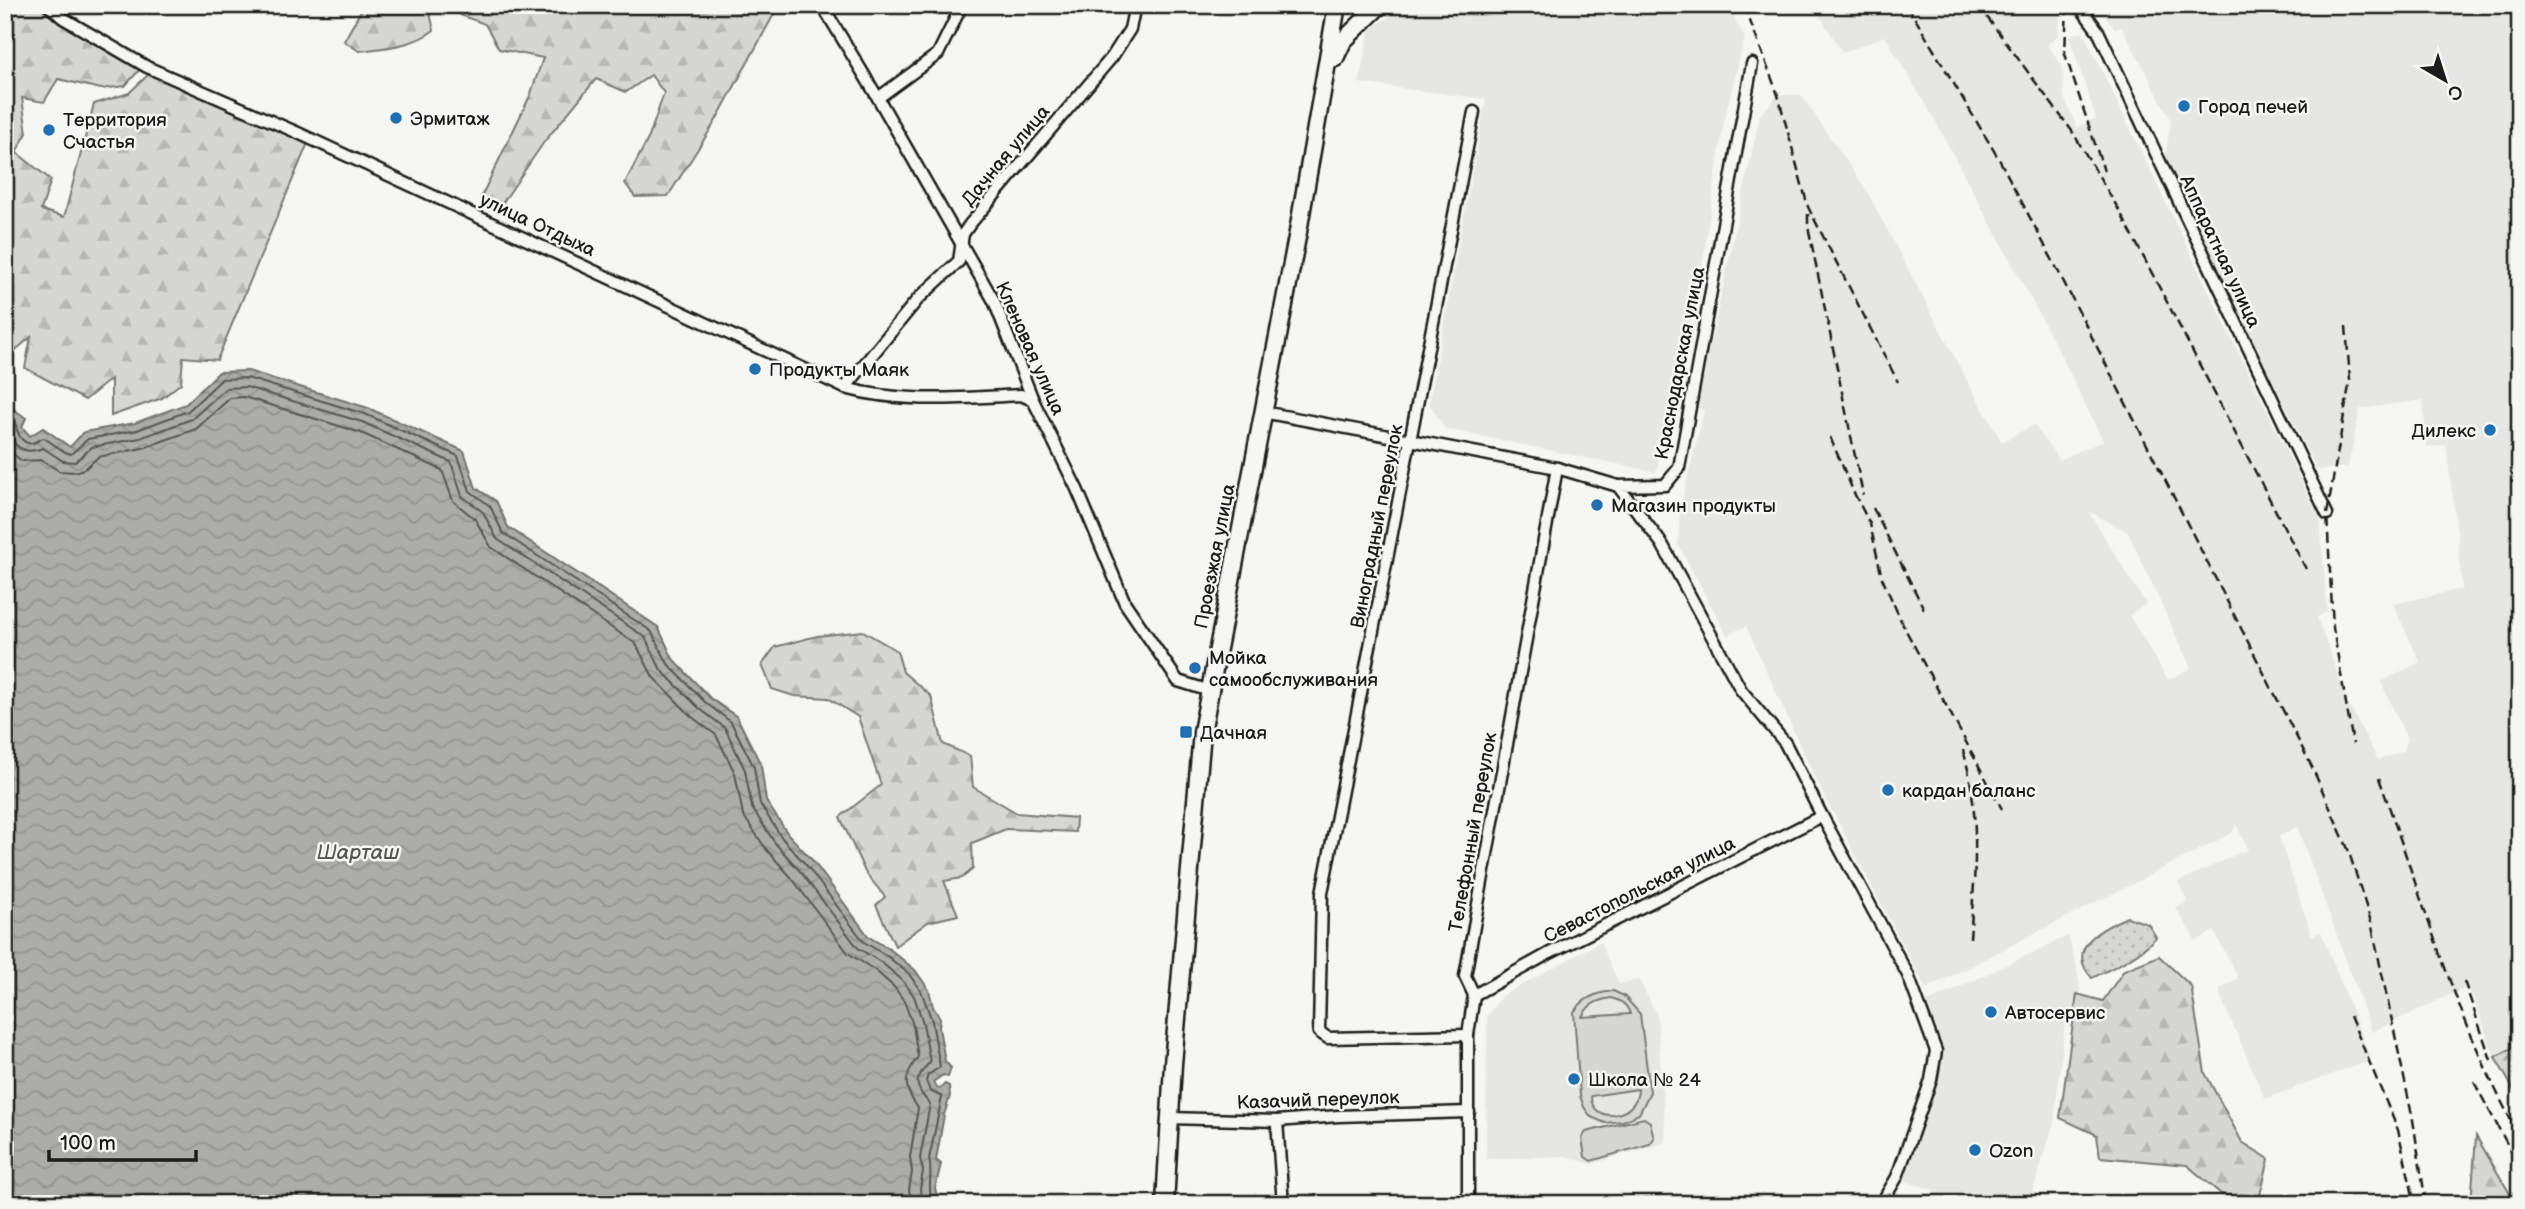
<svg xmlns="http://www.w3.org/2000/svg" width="2525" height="1209" font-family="'Balsamiq Sans',sans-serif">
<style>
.built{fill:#e6e6e2;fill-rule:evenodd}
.grass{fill:url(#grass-dots);stroke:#797977;stroke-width:2}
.forest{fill:url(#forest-firs);stroke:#797977;stroke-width:2}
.garden{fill:#d6d6d2;stroke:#797977;stroke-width:2;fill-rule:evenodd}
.water{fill:url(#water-waves);stroke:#727271;stroke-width:2}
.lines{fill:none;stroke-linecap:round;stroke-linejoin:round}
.shore{stroke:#565654;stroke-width:2}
.street-casing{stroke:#1c1c1c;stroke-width:15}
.primary-casing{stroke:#1c1c1c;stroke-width:21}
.street{stroke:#f6f6f2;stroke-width:10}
.primary{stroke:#f6f6f2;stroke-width:16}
.rail{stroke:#1c1c1c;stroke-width:2.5;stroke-dasharray:10 5;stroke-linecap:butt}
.poi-dot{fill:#1f6fb2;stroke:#f6f6f2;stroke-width:2.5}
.labels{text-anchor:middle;stroke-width:5;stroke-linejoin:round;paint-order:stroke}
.poi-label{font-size:19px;fill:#1c1c1c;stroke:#f6f6f2;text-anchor:start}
.street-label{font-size:19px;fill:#1c1c1c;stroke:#f6f6f2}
.water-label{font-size:21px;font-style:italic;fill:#565654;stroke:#f6f6f2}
</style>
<defs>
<pattern id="grass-dots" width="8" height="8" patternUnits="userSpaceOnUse" patternTransform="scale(1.75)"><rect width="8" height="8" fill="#d6d6d2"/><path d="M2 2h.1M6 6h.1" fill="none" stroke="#b7b7b4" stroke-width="1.8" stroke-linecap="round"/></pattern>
<pattern id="forest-firs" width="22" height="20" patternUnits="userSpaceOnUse" patternTransform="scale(1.75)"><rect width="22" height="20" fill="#d6d6d2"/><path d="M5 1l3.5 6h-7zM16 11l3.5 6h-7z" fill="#b7b7b4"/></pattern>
<pattern id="water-waves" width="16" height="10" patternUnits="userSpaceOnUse" patternTransform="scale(1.75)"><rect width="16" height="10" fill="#acaca9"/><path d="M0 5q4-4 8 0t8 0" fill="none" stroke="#939391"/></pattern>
</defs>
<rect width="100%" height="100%" fill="#f6f6f2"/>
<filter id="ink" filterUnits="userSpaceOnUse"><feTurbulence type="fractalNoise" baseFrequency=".0143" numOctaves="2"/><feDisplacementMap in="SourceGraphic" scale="14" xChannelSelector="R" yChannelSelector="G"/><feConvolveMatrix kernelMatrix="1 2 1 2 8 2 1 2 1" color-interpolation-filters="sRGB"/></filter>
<g filter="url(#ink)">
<g class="built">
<polygon points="1408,5 1732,5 1736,23 1745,37 1724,121 1700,280 1656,472 1445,429 1429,403 1486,99 1359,83 1370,29"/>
<path d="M1813,5h247l-1,29 -12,11 15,20 2,32 13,31 19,-10 -27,-82 14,-4 237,488 7,91 -10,6 30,84 31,59 26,-9 3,-12 -26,-57 39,-20 -27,-58 69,-15 -4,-51 -12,-93 -19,2 -4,-47 -63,9 -12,58 -31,3 -152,-309 6,-41 -49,-93 -7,2 -9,-12 5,-12h409v1039l-25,13 -23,-63 -8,-6 -92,44 -75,-206 -18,11 33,99 9,-4 50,128 -2,1 -104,38 -45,-104v-6l18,-11 -24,-47 -18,10 -20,-33 12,-6 -10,-20 70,-33 -12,-25 -4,9 -306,156 -110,-209 -70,-154 -19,9 -49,-91 2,-35 24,-98 -7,-5 63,-291 18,-20h23l64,93 107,202 30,52 32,-17 25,35 44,-19 -46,-94 -124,-230 -48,-81 -42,17zM2088,511l40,21 63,136 -23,12 -39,-65 17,-11z"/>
<polygon points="2068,936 2076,965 2084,1012 2066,1013 2054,1122 2029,1204 1930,1204 1935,1191 1900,1179 1937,1082 1942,1052 1921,1005"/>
<polygon points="1600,942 1619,984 1639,980 1657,1015 1666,1142 1591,1164 1565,1156 1486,1159 1487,1016 1502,996"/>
</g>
<path class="grass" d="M2127,917l21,7 8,13c-17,19 -41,30 -64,41 -28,-31 10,-50 35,-61z"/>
<g class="forest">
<polygon points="5,5 43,5 66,24 142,67 125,86 101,89 58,79 44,102 22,98 27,133 16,152 51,180 41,210 64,217 94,104 129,93 151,72 308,143 217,360 183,357 181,383 162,398 111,416 111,379 85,400 25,368 31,337 5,359"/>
<path d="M364,5h64l6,25c-20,16 -50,18 -75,21l-15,-10z"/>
<polygon points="455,5 779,5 715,122 668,196 635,197 625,183 649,137 664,93 651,75 626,92 596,79 544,142 501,205 481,197 530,96 543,58 499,49 485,24 460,15"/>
<polygon points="863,631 897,651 903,672 931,696 943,744 970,756 973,787 1017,813 1076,818 1075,832 1006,829 972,843 973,869 962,878 944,881 958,915 928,922 895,946 876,905 885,897 865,872 840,817 881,785 858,717 828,698 794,696 772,689 762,665 775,647 817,636"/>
<polygon points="2159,956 2191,986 2205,1073 2242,1142 2269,1159 2258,1203 2221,1194 2187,1165 2100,1157 2097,1135 2060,1118 2077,994 2103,1001 2124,970"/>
<polygon points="2520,1044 2520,1101 2495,1057"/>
<polygon points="2476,1136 2516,1204 2471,1204"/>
</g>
<g class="garden">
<path d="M1613,991l11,5 16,18 10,78 -11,22 -16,7 -18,2 -14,-6 -7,-10 -4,-11 -6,-84c9,-14 22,-19 39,-21zM1611,998c10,3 16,6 19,16l-48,3c6,-13 16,-17 29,-19zM1638,1089c0,30 -47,36 -47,7z"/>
<polygon points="1644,1118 1650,1122 1654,1138 1650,1144 1591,1161 1585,1157 1582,1138 1586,1132"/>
</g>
<polygon class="water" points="248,371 368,408 464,451 476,488 496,501 508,527 658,627 673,659 710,698 737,717 761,765 766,801 788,834 813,861 869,937 891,950 915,970 929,990 933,1007 940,1018 939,1028 945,1061 951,1068 948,1077 943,1075 933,1082 936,1087 941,1088 945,1084 949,1086 950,1096 944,1115 936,1160 941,1164 935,1189 940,1204 5,1204 5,403 26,418 22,427 30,436 43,428 70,447 84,432 135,423 186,404 219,372"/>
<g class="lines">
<g class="shore">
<path d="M5,412l11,8c-1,8 4,25 16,23 4,-1 8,-4 12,-5l21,14 6,2 17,-15 49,-9 51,-19 34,-32 25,-1 118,36 93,42 12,35 20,15 13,27 148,98 17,33 38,39 25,19 23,45 6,37 22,34 25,28 57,76 23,14 22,18 13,19 10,28 8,46 -12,8 -2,6 4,10 12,6 -13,62c4,15 -2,29 3,45"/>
<path d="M5,423c6,20 15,34 38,25l20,13 12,1 17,-15 48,-9 52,-19 34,-31 20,-1 116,35 89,40 11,34 21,16 14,27 148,98 16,33 39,39 25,19 20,42 7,38 23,35 25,28 58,77 24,15 20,17 12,16 9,27 7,39c-16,17 -17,24 0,42l-10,54 3,13 -3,18 3,15"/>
<path d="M5,448l17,13 20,-1 17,11 17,1 10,-4 12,-11 45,-9 53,-19 34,-31 14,-1 115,35 83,38 11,31 22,18 16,28 145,97 17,33 39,40 24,18 19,38 8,42 23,34 25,28 57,76 28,18 19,17 9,13 9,24 5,32c-15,20 -15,30 0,51l-8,49 2,15 -3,18 3,14"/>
</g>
<g class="street-casing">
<g id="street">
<path d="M48,5l15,13 84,49 149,65 549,256c57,16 117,10 176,7l12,5"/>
<polyline points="822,5 878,98 994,301 1033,400 1077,489 1125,603 1178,681 1210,691"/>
<polyline points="2079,5 2098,31 2327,514"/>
<polyline points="1752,64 1679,468 1665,485 1618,486 1662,544 1741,690 1785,743 1822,816 1908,975 1936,1051 1931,1080 1897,1177 1881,1204"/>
<polyline points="878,98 938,54 962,5"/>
<polyline points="845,388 918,299 959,261 963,234 970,224 1112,57 1130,29 1135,5"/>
<polyline points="1263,412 1557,468 1618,486"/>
<polyline points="1474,995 1548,954 1822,816"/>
<polyline points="1468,1035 1328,1038 1319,1032 1322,893 1474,112"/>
<polyline points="1169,1118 1277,1121 1338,1116 1469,1112"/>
<polyline points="1277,1121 1283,1204"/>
<polyline points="1468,1204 1468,1035 1474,995 1465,976 1557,468"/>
</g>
</g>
<g class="primary-casing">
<g id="primary">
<polyline points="1335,58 1343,41 1380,5"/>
<polyline points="1165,1204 1173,1064 1202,732 1298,232 1337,5"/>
</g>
</g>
<use href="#street" class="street"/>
<use href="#primary" class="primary"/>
<g class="rail">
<polyline points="1744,5 1778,95 1808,207 1898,382"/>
<polyline points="1907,5 2000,161 2054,263 2312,767 2348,849 2371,922 2413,1120 2426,1204"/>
<polyline points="1978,5 2072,131 2119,210 2306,569"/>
<polyline points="2067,5 2065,54 2104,171"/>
<polyline points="1808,214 1808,226 1863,495"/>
<polyline points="2346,326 2350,380 2327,514 2333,628 2353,744"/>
<polyline points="1830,437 1854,493 1870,524 1882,578 1903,625 2002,809"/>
<polyline points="1873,508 1924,609"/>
<path d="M1963,750c18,61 12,125 7,188"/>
<path d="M2379,778c43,120 79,247 141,359"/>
<polyline points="2464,981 2491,1060"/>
<polyline points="2350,1016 2398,1130 2415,1204"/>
<polyline points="2474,1082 2520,1168"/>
</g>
</g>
</g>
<g class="poi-dot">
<circle cx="2184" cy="106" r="7"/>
<circle cx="396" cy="118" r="7"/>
<circle cx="49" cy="130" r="7"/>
<circle cx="755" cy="369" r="7"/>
<circle cx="2490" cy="430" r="7"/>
<circle cx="1597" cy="505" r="7"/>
<circle cx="1195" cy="668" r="7"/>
<rect x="1179" y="725" width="14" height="14" rx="3.5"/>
<circle cx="1888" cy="790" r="7"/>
<circle cx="1991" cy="1012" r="7"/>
<circle cx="1574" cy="1079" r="7"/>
<circle cx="1975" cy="1150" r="7"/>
</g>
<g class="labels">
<g class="poi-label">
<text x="2198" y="113">Город печей</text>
<text x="410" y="125">Эрмитаж</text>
<text x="63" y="126">Территория<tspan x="63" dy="22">Счастья</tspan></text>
<text x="769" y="376">Продукты Маяк</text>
<text x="2476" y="437" text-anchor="end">Дилекс</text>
<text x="1611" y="512">Магазин продукты</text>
<text x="1209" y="664">Мойка<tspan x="1209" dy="22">самообслуживания</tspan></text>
<text x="1200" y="739">Дачная</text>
<text x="1902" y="797">кардан баланс</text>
<text x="2005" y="1019">Автосервис</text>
<text x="1588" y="1086">Школа № 24</text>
<text x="1989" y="1157">Ozon</text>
</g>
<g class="street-label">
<text transform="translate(1005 155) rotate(-50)" y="7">Дачная улица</text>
<text transform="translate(538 224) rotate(25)" y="7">улица Отдыха</text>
<text transform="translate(2221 251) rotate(65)" y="7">Аппаратная улица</text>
<text transform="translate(1031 348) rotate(66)" y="7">Кленовая улица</text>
<text transform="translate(1679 363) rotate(-79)" y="7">Краснодарская улица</text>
<text transform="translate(1376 526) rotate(-79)" y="7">Виноградный переулок</text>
<text transform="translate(1214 556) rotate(-79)" y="7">Проезжая улица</text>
<text transform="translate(1472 832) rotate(-80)" y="7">Телефонный переулок</text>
<text transform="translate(1639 889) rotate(-27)" y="7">Севастопольская улица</text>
<text transform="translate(1318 1099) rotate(-2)" y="7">Казачий переулок</text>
</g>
<g class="water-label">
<text x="358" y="859">Шарташ</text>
</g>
</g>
<rect width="2525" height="1209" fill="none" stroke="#f6f6f2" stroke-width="28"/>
<rect x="14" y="14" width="2497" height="1181" fill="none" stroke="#1c1c1c" stroke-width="2.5" filter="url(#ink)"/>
<g transform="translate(2445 80) rotate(141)" stroke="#f6f6f2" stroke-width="5" paint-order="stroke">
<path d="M0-5L12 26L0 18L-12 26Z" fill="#1c1c1c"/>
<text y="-10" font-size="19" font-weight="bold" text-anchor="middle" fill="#1c1c1c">С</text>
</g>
<path d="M49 1150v10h147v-10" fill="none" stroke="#1c1c1c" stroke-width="3.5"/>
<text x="60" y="1150" font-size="21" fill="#1c1c1c" stroke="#f6f6f2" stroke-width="5" paint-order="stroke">100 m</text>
</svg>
